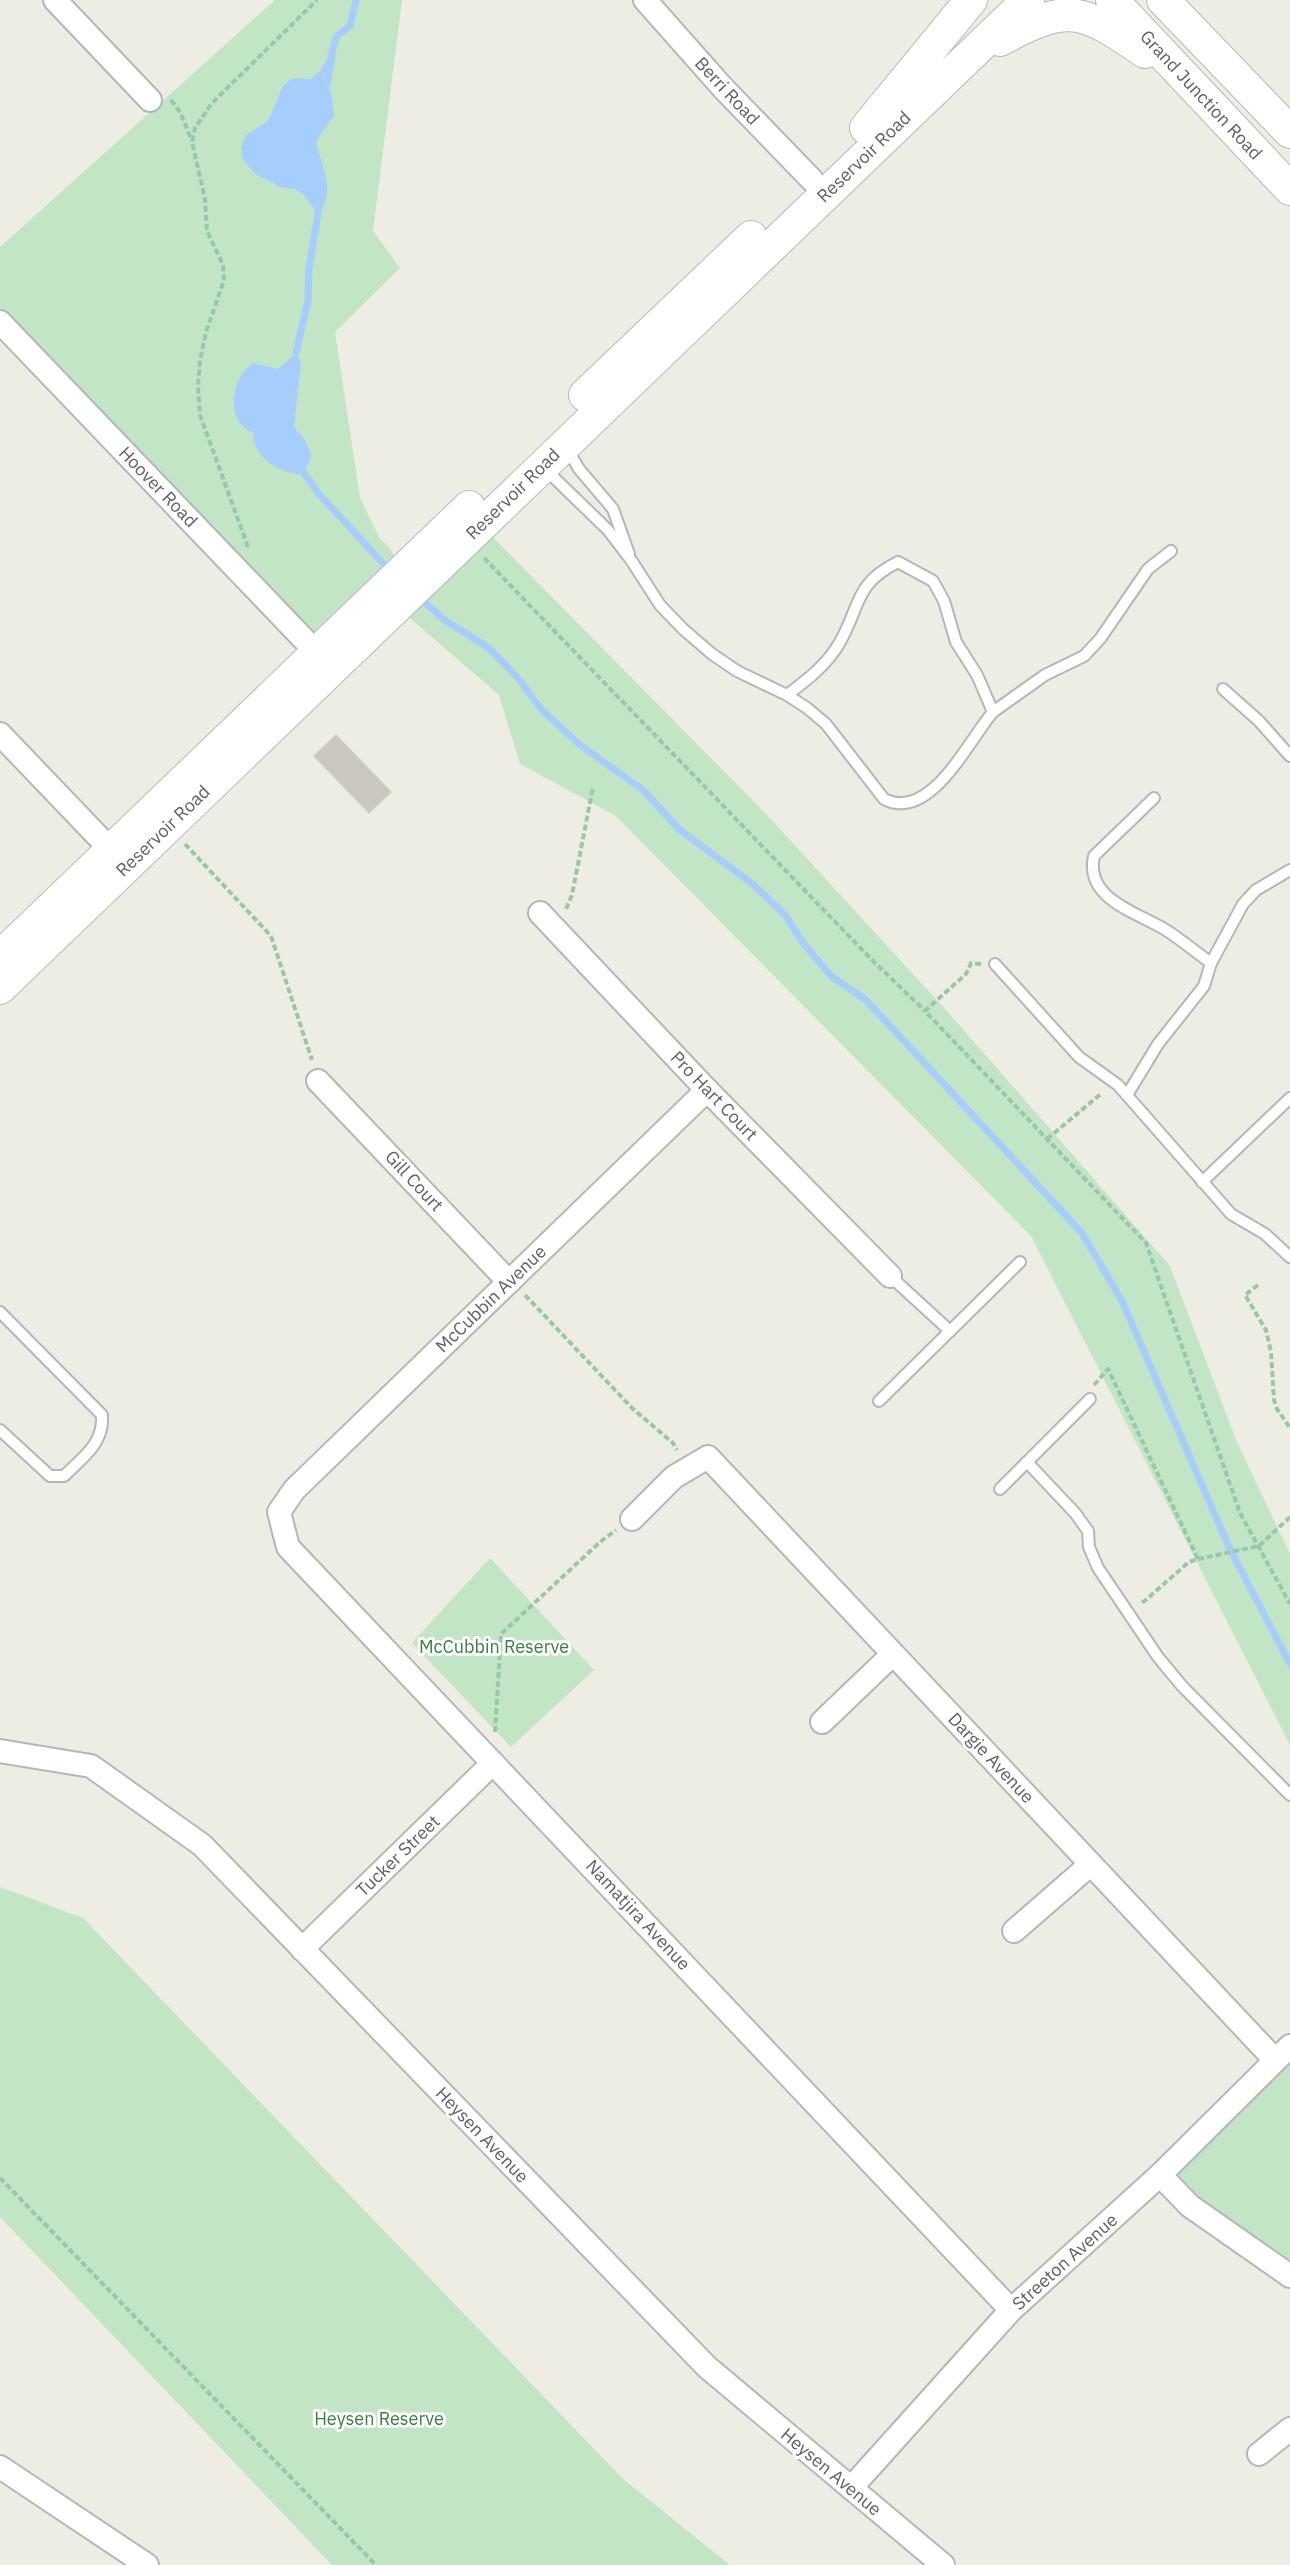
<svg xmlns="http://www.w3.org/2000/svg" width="1290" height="2565" font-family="'IBM Plex Sans',sans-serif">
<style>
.green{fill:#c1e5c5}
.water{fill:#a5cefd}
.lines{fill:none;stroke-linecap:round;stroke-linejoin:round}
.stream{stroke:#a5cefd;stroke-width:7}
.building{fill:#cac7c1;stroke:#d3cfc3;stroke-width:1.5}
.lane-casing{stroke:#b5b6bb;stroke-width:14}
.street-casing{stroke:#b5b6bb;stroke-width:26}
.secondary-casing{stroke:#b6b8be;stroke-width:34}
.path{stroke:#9ac6ab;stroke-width:4;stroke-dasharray:6 3;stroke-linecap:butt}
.lane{stroke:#fff;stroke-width:10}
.street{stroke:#fff;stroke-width:22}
.secondary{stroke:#fff;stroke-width:32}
.labels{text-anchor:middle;stroke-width:6;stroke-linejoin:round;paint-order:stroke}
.street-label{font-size:18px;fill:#5c5f64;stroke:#fff}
.park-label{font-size:18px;fill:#368241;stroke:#fff}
</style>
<rect width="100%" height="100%" fill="#eeede4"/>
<g class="green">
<polygon points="275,0 402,0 373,231 400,268 335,332 360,498 380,539 389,547 403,570 317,653 0,322 0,247"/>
<polygon points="481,525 766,814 946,1010 1170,1266 1236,1440 1290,1554 1290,1745 1031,1236 616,816 520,764 499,695 397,607"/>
<polygon points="490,1558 594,1670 511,1747 412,1643"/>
<polygon points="0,1887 83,1918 623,2479 730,2565 332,2565 0,2217"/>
<polygon points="1290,2055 1290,2269 1160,2175"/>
</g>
<g class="water">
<path d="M333,48l3,8 -6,30 4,30 -18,25c5,25 21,49 2,73l-14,-19 -9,-6 -15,-2 -25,-13 -13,-16 -1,-11 5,-12 22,-14 15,-35 9,-8 19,1 9,-8z"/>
<path d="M296,353l5,9 -7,65c8,9 21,23 15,36 -2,5 -7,7 -10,11 -20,-1 -48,-18 -45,-41 -30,-10 -23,-56 -1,-70l25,6z"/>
</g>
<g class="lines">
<g class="stream">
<polyline points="331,55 337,36 350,26 356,0"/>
<polyline points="296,353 308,300 309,269 319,207"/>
<polyline points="302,470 319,494 391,572"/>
<polyline points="419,597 443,619 489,648 517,677 541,709 580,745 643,790 680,830 754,885 785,915 804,944 831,976 866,1000 1082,1233 1122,1301 1229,1547 1290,1664"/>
</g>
</g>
<polygon class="building" points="336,735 391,792 369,813 314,756"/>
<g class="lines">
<g class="lane-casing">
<g id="lane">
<polyline points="566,447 579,469 613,509 629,554"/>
<path d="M545,469l63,61 23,30 29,45 23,24 29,25 25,17 50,24 20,13 19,16 58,75c46,24 84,-58 109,-87l-16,-37 -21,-33 -12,-41 -11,-20 -35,-19c-44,22 -37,43 -58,80 -13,23 -33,38 -53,53"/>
<polyline points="1223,689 1259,721 1290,756"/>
<polyline points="993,712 1045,675 1084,656 1100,639 1148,569 1171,551"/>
<path d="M1154,798l-60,58c-10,45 47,57 75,76 15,10 28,21 42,31"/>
<polyline points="995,964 1079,1057 1118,1085 1231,1214 1265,1234 1290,1257"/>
<polyline points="1127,1095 1158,1044 1204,986 1211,963 1243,904 1256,890 1290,870"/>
<polyline points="1202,1182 1290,1098"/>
<polyline points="890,1276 950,1331"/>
<path d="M0,1312l102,103c2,29 -19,42 -38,61h-14l-50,-46"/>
<polyline points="879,1401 1020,1262"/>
<polyline points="1027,1462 1075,1513 1088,1531 1089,1547 1098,1568 1158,1657 1182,1686 1290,1795"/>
<polyline points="1000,1489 1090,1399"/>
</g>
</g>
<g class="street-casing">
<g id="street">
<polyline points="55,0 150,100"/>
<polyline points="645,0 723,88 812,180"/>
<polyline points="0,322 317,653"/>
<polyline points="0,734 111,850"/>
<polyline points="540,913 707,1090 890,1276"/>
<polyline points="318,1081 509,1282"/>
<polyline points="707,1090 294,1490 279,1512 288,1547 1011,2310"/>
<polyline points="632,1519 674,1477 708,1457 1275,2060"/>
<polyline points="822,1722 893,1654"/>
<polyline points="0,1751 91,1766 202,1845 707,2367 943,2565"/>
<polyline points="1014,1931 1091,1864"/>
<polyline points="302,1949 493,1763"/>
<polyline points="1160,2175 1190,2206 1290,2276"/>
<polyline points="1259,2454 1290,2429"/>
<polyline points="0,2467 147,2565"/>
<polyline points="851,2488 1011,2310 1160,2175 1290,2046"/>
</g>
</g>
<g class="secondary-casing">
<g id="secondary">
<polyline points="1112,0 1290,189"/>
<polyline points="1163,0 1290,132"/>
<path d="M1000,40c69,-38 82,-31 145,12"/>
<polyline points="866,128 971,0"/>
<polyline points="585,395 751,237"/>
<polyline points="0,957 469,507"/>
<polyline points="0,988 1028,0"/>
</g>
</g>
<g class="path">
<polyline points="171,100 180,112 192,141"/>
<polyline points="248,547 200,415 198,386 200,361 206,332 224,280 223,265 207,231 205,199 192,142 195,128 212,103 317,0"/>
<polyline points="484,558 873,961 925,1011"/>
<polyline points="185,844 271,936 312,1060"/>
<polyline points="566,909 572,895 593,787"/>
<polyline points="981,964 971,963 966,974 925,1011 1146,1243 1240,1513 1290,1604"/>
<polyline points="1047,1139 1102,1093"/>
<polyline points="1258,1285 1245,1295 1266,1330 1271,1352 1274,1400 1277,1409 1290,1428"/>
<polyline points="525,1295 633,1409 673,1443 677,1450"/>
<polyline points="1094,1385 1108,1369 1198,1559 1189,1562 1141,1604"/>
<polyline points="1198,1559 1259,1546 1290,1517"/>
<polyline points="495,1732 501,1634 600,1542 616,1530"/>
<polyline points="0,2178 376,2565"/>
</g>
<use href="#lane" class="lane"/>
<use href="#street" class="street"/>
<use href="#secondary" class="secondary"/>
</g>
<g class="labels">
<g class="street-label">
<text transform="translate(727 91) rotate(47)" y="6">Berri Road</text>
<text transform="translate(1201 95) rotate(47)" y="6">Grand Junction Road</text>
<text transform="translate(864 157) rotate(-44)" y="6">Reservoir Road</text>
<text transform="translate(158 487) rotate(46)" y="6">Hoover Road</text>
<text transform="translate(513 494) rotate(-44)" y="6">Reservoir Road</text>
<text transform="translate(163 831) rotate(-44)" y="6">Reservoir Road</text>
<text transform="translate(714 1096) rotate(46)" y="6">Pro Hart Court</text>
<text transform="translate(414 1181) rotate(47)" y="6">Gill Court</text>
<text transform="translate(491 1299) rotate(-44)" y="6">McCubbin Avenue</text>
<text transform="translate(991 1758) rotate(47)" y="6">Dargie Avenue</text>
<text transform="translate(398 1856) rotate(-44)" y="6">Tucker Street</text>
<text transform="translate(638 1915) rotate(47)" y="6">Namatjira Avenue</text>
<text transform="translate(482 2135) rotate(46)" y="6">Heysen Avenue</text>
<text transform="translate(1065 2262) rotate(-42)" y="6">Streeton Avenue</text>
<text transform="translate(831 2472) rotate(40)" y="6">Heysen Avenue</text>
</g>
<g class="park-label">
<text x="494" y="1653">McCubbin Reserve</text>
<text x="379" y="2425">Heysen Reserve</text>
</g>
</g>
</svg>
